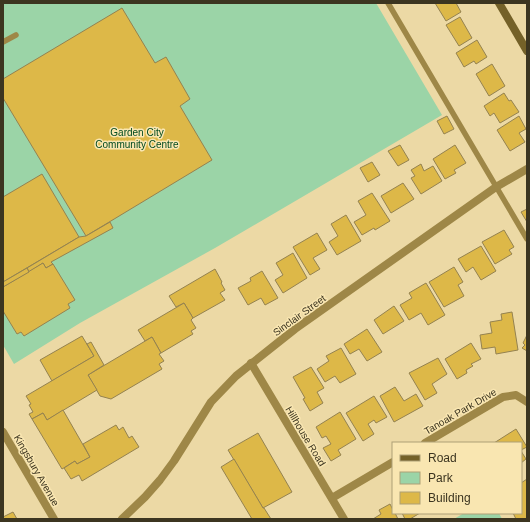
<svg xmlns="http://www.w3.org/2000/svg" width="530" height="522" font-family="Helvetica,sans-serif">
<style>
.green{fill:#9bd4a7}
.building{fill:#ddb848;stroke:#948250}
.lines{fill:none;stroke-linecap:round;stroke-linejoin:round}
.service{stroke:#9e8747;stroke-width:5.5}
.minor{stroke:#9e8747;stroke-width:8}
.tertiary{stroke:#9e8747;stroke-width:8}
.secondary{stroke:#746128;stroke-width:8}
.labels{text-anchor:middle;stroke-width:3;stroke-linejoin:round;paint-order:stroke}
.park-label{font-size:10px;fill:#004a1e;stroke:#f9e6b1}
.street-label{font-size:10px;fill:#3c3520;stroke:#f9e6b1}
</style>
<rect width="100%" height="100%" fill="#ecd9a5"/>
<g class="green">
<polygon points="3,3 376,3 442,115 215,248 80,323 14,364 3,345"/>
<polygon points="464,513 499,513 502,519 454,519"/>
</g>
<g class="building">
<polygon points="435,3 456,3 461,12 446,21"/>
<polygon points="122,8 155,63 166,57 190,99 180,106 212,160 86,236 3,98 3,79"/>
<polygon points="460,17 472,38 459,46 446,25"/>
<polygon points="477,40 487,57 476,64 474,61 464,67 456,53"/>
<polygon points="492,64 505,86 489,96 476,74"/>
<polygon points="504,93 509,101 511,100 519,112 500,123 494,113 490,116 484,106"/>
<polygon points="447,116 454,129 444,134 437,121"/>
<polygon points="519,116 526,129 519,133 525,142 510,151 497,130"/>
<polygon points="400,145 409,160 398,166 388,151"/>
<polygon points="455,145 466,163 454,170 456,173 445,179 433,159"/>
<polygon points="372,162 380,175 368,182 360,168"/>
<polygon points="421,164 424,171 433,166 442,181 421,194 411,178 415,176 411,170"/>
<polygon points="42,174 79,237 3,282 3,197"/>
<polygon points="403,183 414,199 391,213 381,196"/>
<polygon points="372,193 390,221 375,230 374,228 362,235 354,222 366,215 358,201"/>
<polygon points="527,209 527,222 521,212"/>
<polygon points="346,215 361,241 337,255 329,242 338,236 331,224"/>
<polygon points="110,222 113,228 51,262 53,264 46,268 43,263 29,272 27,268 79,237 86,236"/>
<polygon points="504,230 514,247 509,250 512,254 495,264 482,242"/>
<polygon points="317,233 327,250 313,258 320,269 310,275 293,247"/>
<polygon points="481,246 496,271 481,280 473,267 466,272 458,259"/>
<polygon points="293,253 307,278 283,293 275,280 283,275 276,263"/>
<polygon points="43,263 46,268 53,264 75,300 68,304 70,308 24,336 21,332 17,334 3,311 3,287"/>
<polygon points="454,267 463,282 458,285 464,296 444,307 429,282"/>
<polygon points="27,268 29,272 3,287 3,282"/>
<polygon points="215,269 222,282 221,283 225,290 220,293 225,300 193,318 184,303 176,307 169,296"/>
<polygon points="262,271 278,298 265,305 261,298 248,305 238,288 251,281 250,278"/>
<polygon points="426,283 445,315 428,325 421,313 409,320 400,305 412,298 409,293"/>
<polygon points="184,303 193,318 191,320 196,328 191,331 193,334 161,353 152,337 145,341 138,330"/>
<polygon points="394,306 404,321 383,334 374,320"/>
<polygon points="512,312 518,350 496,354 495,347 482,349 480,335 492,333 490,322 502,320 501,314"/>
<polygon points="367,329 382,352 367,361 359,349 350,354 344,344"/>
<polygon points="527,335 527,351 522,348 525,345 523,343"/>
<polygon points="82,336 94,356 52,381 40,360"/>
<polygon points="152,337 161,353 159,354 164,361 159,364 162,369 111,399 100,396 88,375"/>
<polygon points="91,342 104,365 88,375 97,390 47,420 43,413 32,419 29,414 33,412 29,405 31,404 26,396 94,356 87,344"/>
<polygon points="471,343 481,359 471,364 473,366 466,370 467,373 457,379 445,359"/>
<polygon points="341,348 356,374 340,383 335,376 325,382 317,369 329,361 326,356"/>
<polygon points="438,358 447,374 432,384 437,393 425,400 409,373"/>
<polygon points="311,367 324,388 317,392 323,403 310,411 303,399 305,398 293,377"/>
<polygon points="395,387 404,401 416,394 423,406 394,422 380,396"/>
<polygon points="374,396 387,417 376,423 374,420 368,424 374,434 363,441 346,413"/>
<polygon points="63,410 90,457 77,464 75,461 62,469 32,419 43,413 47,420"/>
<polygon points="340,412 356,439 338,450 341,455 331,461 323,448 331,444 326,436 322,438 316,427"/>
<polygon points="116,425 119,430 123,427 129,438 132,436 139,447 82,481 79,475 71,479 64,468 75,461 77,464 90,457 83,444"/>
<polygon points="516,429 527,447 521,450 521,443 494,443"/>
<polygon points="258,433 292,492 263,508 228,450"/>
<polygon points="521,451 526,459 521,463"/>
<polygon points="234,459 263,508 264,508 271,519 252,519 221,467"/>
<polygon points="527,479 527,519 516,519 513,513 521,513 521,483"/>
<polygon points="390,504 393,510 393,513 395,513 398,519 373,519 381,514 379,510"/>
<polygon points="13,512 17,519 3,519 3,517"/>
<polygon points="402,513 420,513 410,519 405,519"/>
</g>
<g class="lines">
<g class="service">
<polyline points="388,3 527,239"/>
<polyline points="3,42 16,35"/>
</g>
<g class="minor">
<polyline points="251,363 344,519"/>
<polyline points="425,443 503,397 516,395 527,402"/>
<polyline points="332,498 393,462"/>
</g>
<g class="tertiary">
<polyline points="3,432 54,519"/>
<polyline points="122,519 145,497 160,480 174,461 211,402 236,376 295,329 496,187 527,169"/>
</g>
<polyline class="secondary" points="499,3 527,51"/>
</g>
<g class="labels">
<g class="park-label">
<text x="137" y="136">Garden City<tspan x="137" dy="12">Community Centre</tspan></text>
</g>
<g class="street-label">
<text transform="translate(299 315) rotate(-36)" y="4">Sinclair Street</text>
<text transform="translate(460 411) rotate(-30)" y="4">Tanoak Park Drive</text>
<text transform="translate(306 436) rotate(59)" y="4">Hillhouse Road</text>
<text transform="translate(37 470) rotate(60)" y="4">Kingsbury Avenue</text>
</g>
</g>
<rect width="530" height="522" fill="none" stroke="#3c3520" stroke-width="8"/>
<rect x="392" y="442" width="130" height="72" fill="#f9e6b1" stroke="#ad9f77"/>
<rect x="400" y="455" width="20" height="6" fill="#746128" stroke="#ad9f77"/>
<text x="428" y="462" font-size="12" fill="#3c3520">Road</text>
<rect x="400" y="472" width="20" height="12" fill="#9bd4a7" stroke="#ad9f77"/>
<text x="428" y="482" font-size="12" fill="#3c3520">Park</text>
<rect x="400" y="492" width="20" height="12" fill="#ddb848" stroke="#ad9f77"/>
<text x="428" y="502" font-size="12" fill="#3c3520">Building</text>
</svg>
